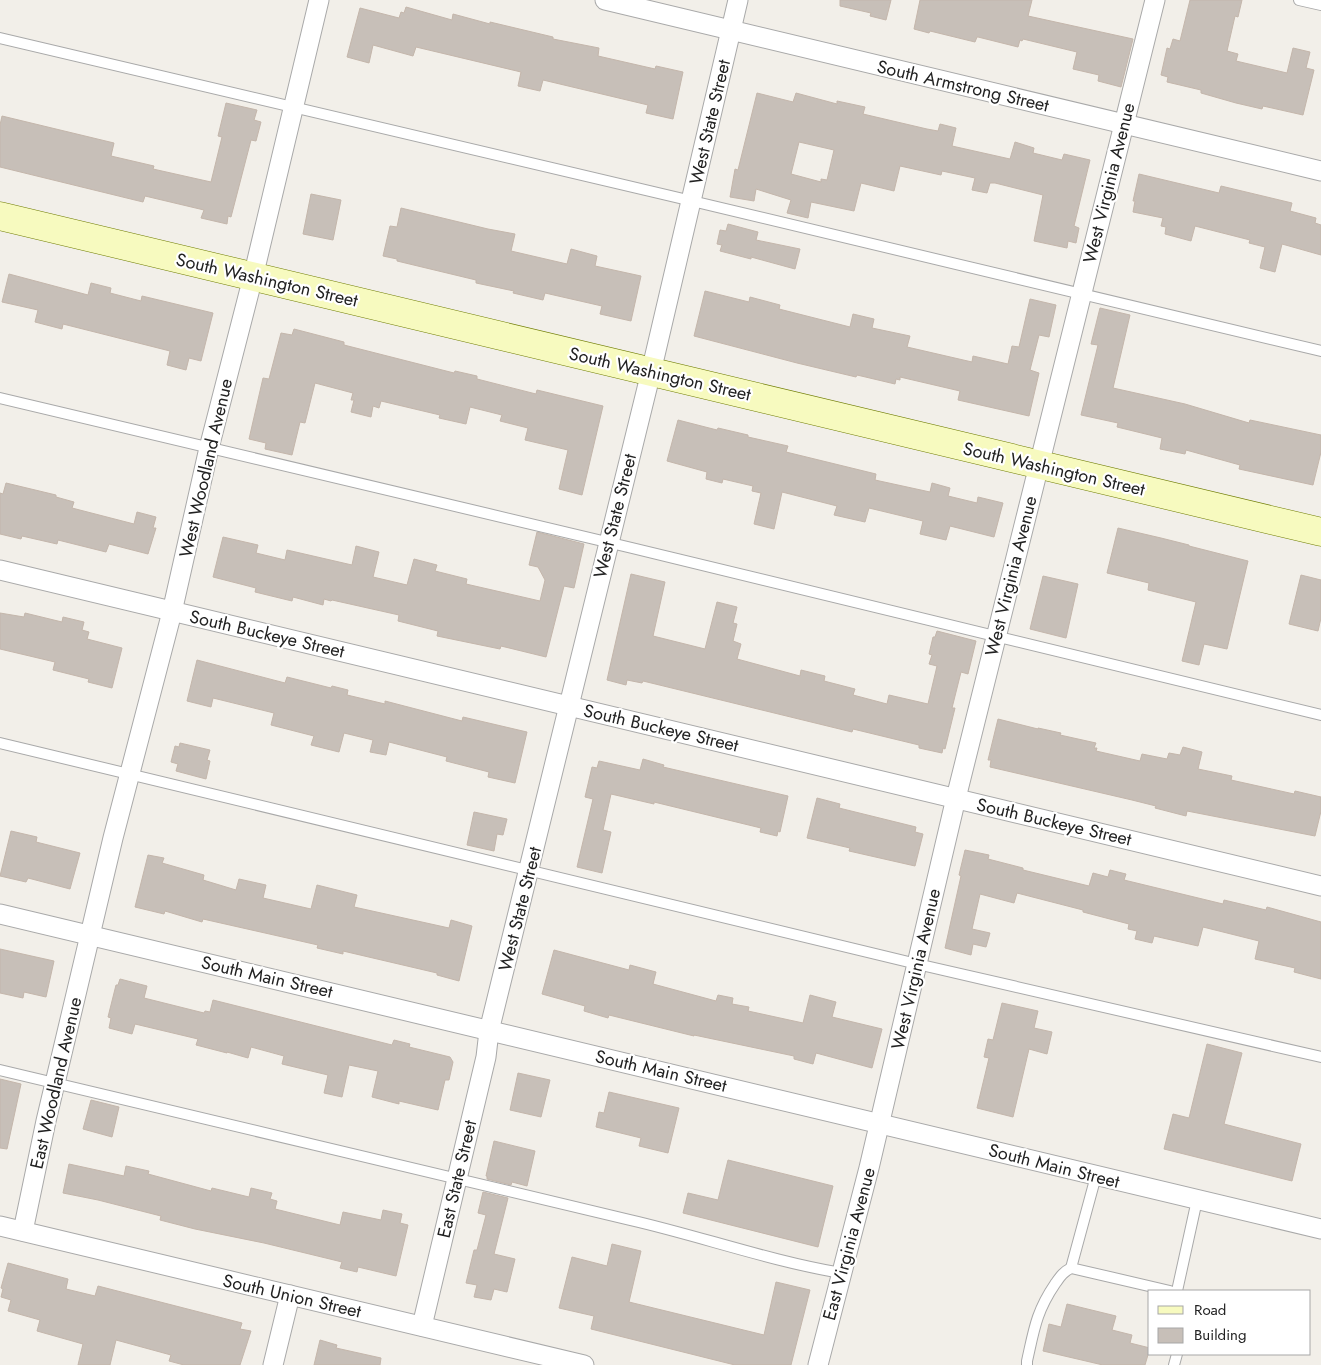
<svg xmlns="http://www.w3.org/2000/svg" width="1321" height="1365" font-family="Jost,sans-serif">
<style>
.building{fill:#c7bfb8;stroke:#c4b6ab;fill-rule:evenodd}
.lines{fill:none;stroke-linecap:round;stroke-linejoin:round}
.service-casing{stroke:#a9a9a9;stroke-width:12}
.minor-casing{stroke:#a9a9a9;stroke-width:21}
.secondary-casing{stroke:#707d05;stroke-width:29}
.service{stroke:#fff;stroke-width:10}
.minor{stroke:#fff;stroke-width:19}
.secondary{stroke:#f7fabf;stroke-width:28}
.labels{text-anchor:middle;stroke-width:4.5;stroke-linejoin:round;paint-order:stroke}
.street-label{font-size:18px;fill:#222;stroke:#fff}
</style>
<rect width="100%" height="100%" fill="#f2efe9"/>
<g class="building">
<polygon points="840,0 891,0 886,20 870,16 871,13 840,6"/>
<polygon points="920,0 1032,0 1028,16 1133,39 1121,87 1098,81 1099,75 1073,69 1077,52 1023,39 1022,41 1020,40 1018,47 978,37 977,37 975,42 930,31 929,33 914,29"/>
<polygon points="1190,0 1242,0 1238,17 1235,16 1227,51 1238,54 1236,61 1287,73 1293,48 1310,52 1306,68 1314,70 1303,115 1263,106 1262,109 1236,103 1201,93 1201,90 1167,82 1168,77 1161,75 1167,48 1170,49 1173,39 1180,41"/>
<polygon points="406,7 452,20 453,14 490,24 490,22 553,37 553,39 599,48 598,56 655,69 656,66 683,72 673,119 646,113 648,105 543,80 540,91 518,86 521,72 416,47 413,56 373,45 369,63 347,57 360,8 399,18 401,12 404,13"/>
<path d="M757,93l36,9 3,-9 41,11v-3l28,6 -2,7 64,15 11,2 2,-7 16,4 -4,18 58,13 5,-17 19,6 -1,5 29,7 2,-6 26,6 -16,66 5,2 -3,15 -8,-2 -1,7 -33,-7 9,-46 -48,-12h-5l-3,10 -15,-3 3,-12 -33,-7 -1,4 -41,-9 -6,25 -33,-8 -7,28 -43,-9 -3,16 -21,-5 4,-13 -35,-11 -2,12 -24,-4 5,-28 3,1zM799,142l35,8 -7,30 -6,-1v3l-30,-8z"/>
<polygon points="226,103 257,110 254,120 261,122 256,141 251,140 231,217 228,216 227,224 201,218 204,210 145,196 143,202 0,167 0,125 2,116 114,143 111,156 154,166 153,169 211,182 222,137 218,136"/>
<polygon points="1139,174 1219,193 1221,186 1292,203 1290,211 1316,218 1315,223 1321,225 1321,255 1282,244 1275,272 1260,268 1265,247 1249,243 1250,240 1195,226 1191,241 1165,234 1166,227 1161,226 1163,218 1133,212 1135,201 1133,201"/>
<polygon points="311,194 341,200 333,240 303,234"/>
<polygon points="401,208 488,229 515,234 511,251 567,264 571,249 597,256 595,266 641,276 631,321 600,314 602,306 545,293 543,300 513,293 514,291 476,283 476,280 397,261 397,259 383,256 390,226 397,227"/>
<polygon points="728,224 758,232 756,240 800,249 795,269 751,257 751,259 720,251 722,245 717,244 720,230 726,231"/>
<polygon points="9,274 88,295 91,283 111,288 110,293 141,301 142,296 213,313 201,361 189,358 186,370 167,365 170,351 63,324 62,329 35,322 38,310 2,302"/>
<polygon points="705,291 749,302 750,297 780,305 779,309 850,327 853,314 874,319 872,328 910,336 907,347 972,362 973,356 1008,364 1012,346 1019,347 1030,299 1056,305 1049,337 1039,335 1030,370 1039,373 1029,416 958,400 960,391 900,377 900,380 896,379 895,384 857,375 856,377 797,363 694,336"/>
<polygon points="1100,308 1130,315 1113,388 1185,404 1249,423 1250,420 1321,435 1321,452 1313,485 1239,469 1240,465 1186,450 1185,454 1160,449 1162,438 1117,427 1118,423 1081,415 1098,345 1091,344"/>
<polygon points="294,329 344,342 344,345 454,373 455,371 477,376 477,379 536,394 537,390 603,406 582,495 559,489 568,450 525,440 528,428 500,421 502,415 470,407 466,424 439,418 440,415 381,401 379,408 373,406 371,417 351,412 354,400 351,400 353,393 315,383 305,423 300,422 292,455 265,449 266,443 249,439 263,378 269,379 281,333 292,335"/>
<polygon points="678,420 717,430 718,428 748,435 748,437 788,446 786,452 876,474 875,480 930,492 932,483 950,488 948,496 977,503 978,497 1003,503 994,537 950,526 946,540 920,534 923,521 869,508 865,522 834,515 837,506 782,492 774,529 754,524 761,493 752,491 753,486 723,479 722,483 706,479 707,472 667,461"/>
<polygon points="6,483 56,495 56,497 74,502 72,508 134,524 137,512 156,517 153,528 156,528 148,554 109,544 106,552 58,540 57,544 22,536 21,539 0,534 0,493 3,494"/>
<polygon points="1118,528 1161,538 1189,545 1189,546 1248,561 1227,649 1204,644 1199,665 1182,661 1196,602 1148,590 1149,583 1107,573"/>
<polygon points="537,532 584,544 574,588 564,586 546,657 501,646 500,649 437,636 438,631 398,621 399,615 332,600 331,601 324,599 323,605 293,597 292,601 255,592 256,588 213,577 223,537 258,545 256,553 285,560 287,550 352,565 356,546 379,552 373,577 407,585 414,559 437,565 435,571 467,579 466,584 540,601 545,580 538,567 529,565"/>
<polygon points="631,574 665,582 653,636 705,649 717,602 737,607 733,623 737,624 733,641 741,644 737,659 800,676 801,670 825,676 824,681 855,689 853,695 887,704 889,695 928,704 937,666 929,664 932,655 929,654 933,637 935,637 937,631 976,641 968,674 961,672 952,708 955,708 945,749 943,748 942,753 919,748 919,745 853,729 852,732 643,681 642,683 627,680 626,685 607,680"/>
<polygon points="1301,575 1321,580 1321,618 1318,631 1289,624"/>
<polygon points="1043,576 1078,584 1066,638 1030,629"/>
<polygon points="0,613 24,617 25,613 62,622 63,617 84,622 82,630 89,632 87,639 122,648 112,688 88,682 89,679 53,670 55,662 0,649"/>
<polygon points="197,660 285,683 287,677 331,688 332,686 348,690 347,695 385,704 385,701 462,721 463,717 527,732 515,783 488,777 489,772 446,761 447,757 389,742 386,755 370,752 373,740 344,733 339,752 311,745 314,736 271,725 274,713 213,698 211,707 187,701"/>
<polygon points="998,719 1038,729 1038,728 1061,733 1060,735 1096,743 1094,748 1097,748 1096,751 1140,761 1142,754 1167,759 1169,753 1180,755 1183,747 1202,752 1198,769 1232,776 1231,780 1294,794 1295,791 1321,797 1321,811 1315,836 1187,811 1186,816 1155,808 1156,806 1132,800 990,767 991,760 988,760"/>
<polygon points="180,743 210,750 207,760 210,761 206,779 176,771 178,764 171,762 175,746 179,747"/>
<polygon points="643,759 664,765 663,767 788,796 780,832 778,831 777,836 760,832 761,828 654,802 654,804 611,794 603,830 611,832 602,873 577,867 593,799 585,797 592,767 597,768 599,761 640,770"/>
<polygon points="817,798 840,804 839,808 916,827 915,832 923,834 915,866 849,851 850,848 807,838"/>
<polygon points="474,812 507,819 503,835 497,834 494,851 467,845"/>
<polygon points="11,831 37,837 36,842 80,853 70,889 28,878 26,882 0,876"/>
<polygon points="965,850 989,855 988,859 1023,868 1023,870 1089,886 1093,873 1108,877 1110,870 1126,874 1124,880 1223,904 1224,900 1266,910 1267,907 1321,922 1321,979 1294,972 1295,968 1255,959 1259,941 1203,927 1198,946 1154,936 1152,943 1135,939 1137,931 1128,929 1129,924 1083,912 1083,910 1017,893 1014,903 980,894 972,929 990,933 986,947 973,944 971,955 945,948 961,876 959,875"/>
<polygon points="148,855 164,858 162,863 204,875 203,880 236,890 239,879 266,885 263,898 311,909 317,885 357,895 354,907 449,928 451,920 472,926 459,981 437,975 437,973 343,951 343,954 317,948 318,945 203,919 202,922 165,911 164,914 135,907"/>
<polygon points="0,949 54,961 46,997 24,992 23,998 0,993"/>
<polygon points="554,950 629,970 630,965 656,972 653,984 716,1001 718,995 733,998 732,1004 749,1007 748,1011 803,1023 810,995 836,1002 832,1017 882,1029 872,1068 816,1053 813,1064 794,1059 794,1056 694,1035 694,1036 609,1015 608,1018 584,1011 585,1006 542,994"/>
<polygon points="120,979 147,986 144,998 204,1013 205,1011 210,1012 213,1000 392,1045 394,1040 410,1044 409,1047 450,1057 453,1062 449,1080 445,1080 438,1110 399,1101 399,1104 372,1097 378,1071 349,1065 342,1097 324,1093 328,1075 282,1064 284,1056 251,1047 248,1058 227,1052 227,1053 196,1045 198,1039 135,1024 132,1034 109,1028 111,1018 108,1017 116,985 118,985"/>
<polygon points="1002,1003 1038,1011 1034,1028 1052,1032 1047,1054 1029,1049 1013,1117 977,1108 989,1058 984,1057 988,1039 993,1040"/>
<polygon points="1207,1044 1242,1053 1224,1124 1301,1144 1292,1181 1164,1149 1173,1114 1189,1118"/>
<polygon points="518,1073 550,1080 541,1117 510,1110"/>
<polygon points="0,1079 21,1084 7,1149 0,1148"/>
<polygon points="609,1092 679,1108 668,1153 639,1146 641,1138 596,1127 599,1112 604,1113"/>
<polygon points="91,1100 119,1107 112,1137 83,1129"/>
<polygon points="494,1141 535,1151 527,1186 512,1182 511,1185 487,1179 487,1176 486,1176"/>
<polygon points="728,1160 833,1186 818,1247 683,1213 688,1193 718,1200"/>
<polygon points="69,1164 124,1176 126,1166 149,1171 148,1174 211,1191 212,1188 249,1197 251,1188 272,1193 270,1199 277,1201 275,1209 340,1225 343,1212 381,1220 383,1210 402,1214 400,1223 408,1225 396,1276 358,1267 357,1272 340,1268 342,1262 334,1260 264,1243 195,1229 160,1220 161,1216 98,1200 63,1193"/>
<polygon points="483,1192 508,1198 494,1254 515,1259 507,1292 494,1289 491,1300 474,1297 477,1285 466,1283 474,1250 477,1250 486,1215 478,1213"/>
<polygon points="612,1244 641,1251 629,1302 764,1335 776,1282 810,1290 791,1365 735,1365 591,1329 594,1316 559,1308 572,1257 607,1266"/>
<polygon points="8,1263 68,1279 66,1289 95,1296 98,1286 242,1323 240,1329 251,1331 240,1365 184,1365 169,1361 171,1355 116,1340 110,1365 78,1365 83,1344 37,1331 40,1320 8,1311 11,1300 1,1297 3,1289 1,1288"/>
<polygon points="1067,1304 1116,1316 1112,1330 1132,1335 1130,1343 1150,1348 1145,1365 1103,1365 1043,1351 1049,1324 1061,1327"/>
<polygon points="320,1340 337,1345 336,1348 381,1358 380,1365 314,1365"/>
</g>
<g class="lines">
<g class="service-casing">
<g id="service">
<polyline points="1299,0 1321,5"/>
<polyline points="0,38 692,201 1321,351"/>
<polyline points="0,398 632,548 1321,715"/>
<polyline points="0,743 917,964 1321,1057"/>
<path d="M0,1070c210,49 420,101 630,150 70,16 140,41 211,53"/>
<polyline points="1071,1268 1096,1176"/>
<polyline points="1177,1291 1197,1200"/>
<path d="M1027,1365v-4c7,-31 9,-49 28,-77 5,-7 8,-12 16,-16l99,23"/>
<polyline points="1174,1365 1177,1354"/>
</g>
</g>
<g class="minor-casing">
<g id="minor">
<polyline points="605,0 1321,171"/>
<polyline points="0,570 1321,886"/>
<polyline points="0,914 1321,1229"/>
<polyline points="0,1226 584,1365"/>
<polyline points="23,1231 46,1121 113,838 172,612 209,448 253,277 319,0"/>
<polyline points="422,1326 486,1057 489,1031 651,372 738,0"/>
<polyline points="273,1365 290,1295"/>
<polyline points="818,1365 869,1168 956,798 1155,0"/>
</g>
</g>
<g class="secondary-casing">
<polyline id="secondary" points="0,216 1321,532"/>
</g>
<use href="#service" class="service"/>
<use href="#minor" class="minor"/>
<use href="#secondary" class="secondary"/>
</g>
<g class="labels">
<g class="street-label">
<text transform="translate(963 86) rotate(13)" y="6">South Armstrong Street</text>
<text transform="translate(710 122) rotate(-77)" y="6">West State Street</text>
<text transform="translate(1109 183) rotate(-76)" y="6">West Virginia Avenue</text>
<text transform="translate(267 280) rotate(13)" y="6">South Washington Street</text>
<text transform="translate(660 374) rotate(13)" y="6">South Washington Street</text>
<text transform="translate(206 468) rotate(-77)" y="6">West Woodland Avenue</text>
<text transform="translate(1054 469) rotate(13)" y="6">South Washington Street</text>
<text transform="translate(615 516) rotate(-76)" y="6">West State Street</text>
<text transform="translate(1011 576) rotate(-76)" y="6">West Virginia Avenue</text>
<text transform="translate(267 634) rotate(13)" y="6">South Buckeye Street</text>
<text transform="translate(661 728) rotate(13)" y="6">South Buckeye Street</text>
<text transform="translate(1054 822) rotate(13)" y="6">South Buckeye Street</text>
<text transform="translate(520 909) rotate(-76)" y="6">West State Street</text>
<text transform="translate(916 969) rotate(-77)" y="6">West Virginia Avenue</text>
<text transform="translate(267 977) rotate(13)" y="6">South Main Street</text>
<text transform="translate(661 1071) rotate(13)" y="6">South Main Street</text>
<text transform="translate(56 1083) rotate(-77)" y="6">East Woodland Avenue</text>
<text transform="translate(1054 1166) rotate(14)" y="6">South Main Street</text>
<text transform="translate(457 1179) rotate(-77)" y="6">East State Street</text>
<text transform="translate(849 1244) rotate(-75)" y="6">East Virginia Avenue</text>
<text transform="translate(292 1296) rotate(13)" y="6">South Union Street</text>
</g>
</g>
<rect x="1148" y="1290" width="162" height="65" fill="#ffffff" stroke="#a7a7a7"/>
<rect x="1158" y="1306" width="25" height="8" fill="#f7fabf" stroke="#a7a7a7"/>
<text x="1194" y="1315" font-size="15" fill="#222222">Road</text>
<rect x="1158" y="1328" width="25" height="15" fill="#c7bfb8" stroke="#a7a7a7"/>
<text x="1194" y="1340" font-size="15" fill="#222222">Building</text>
</svg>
